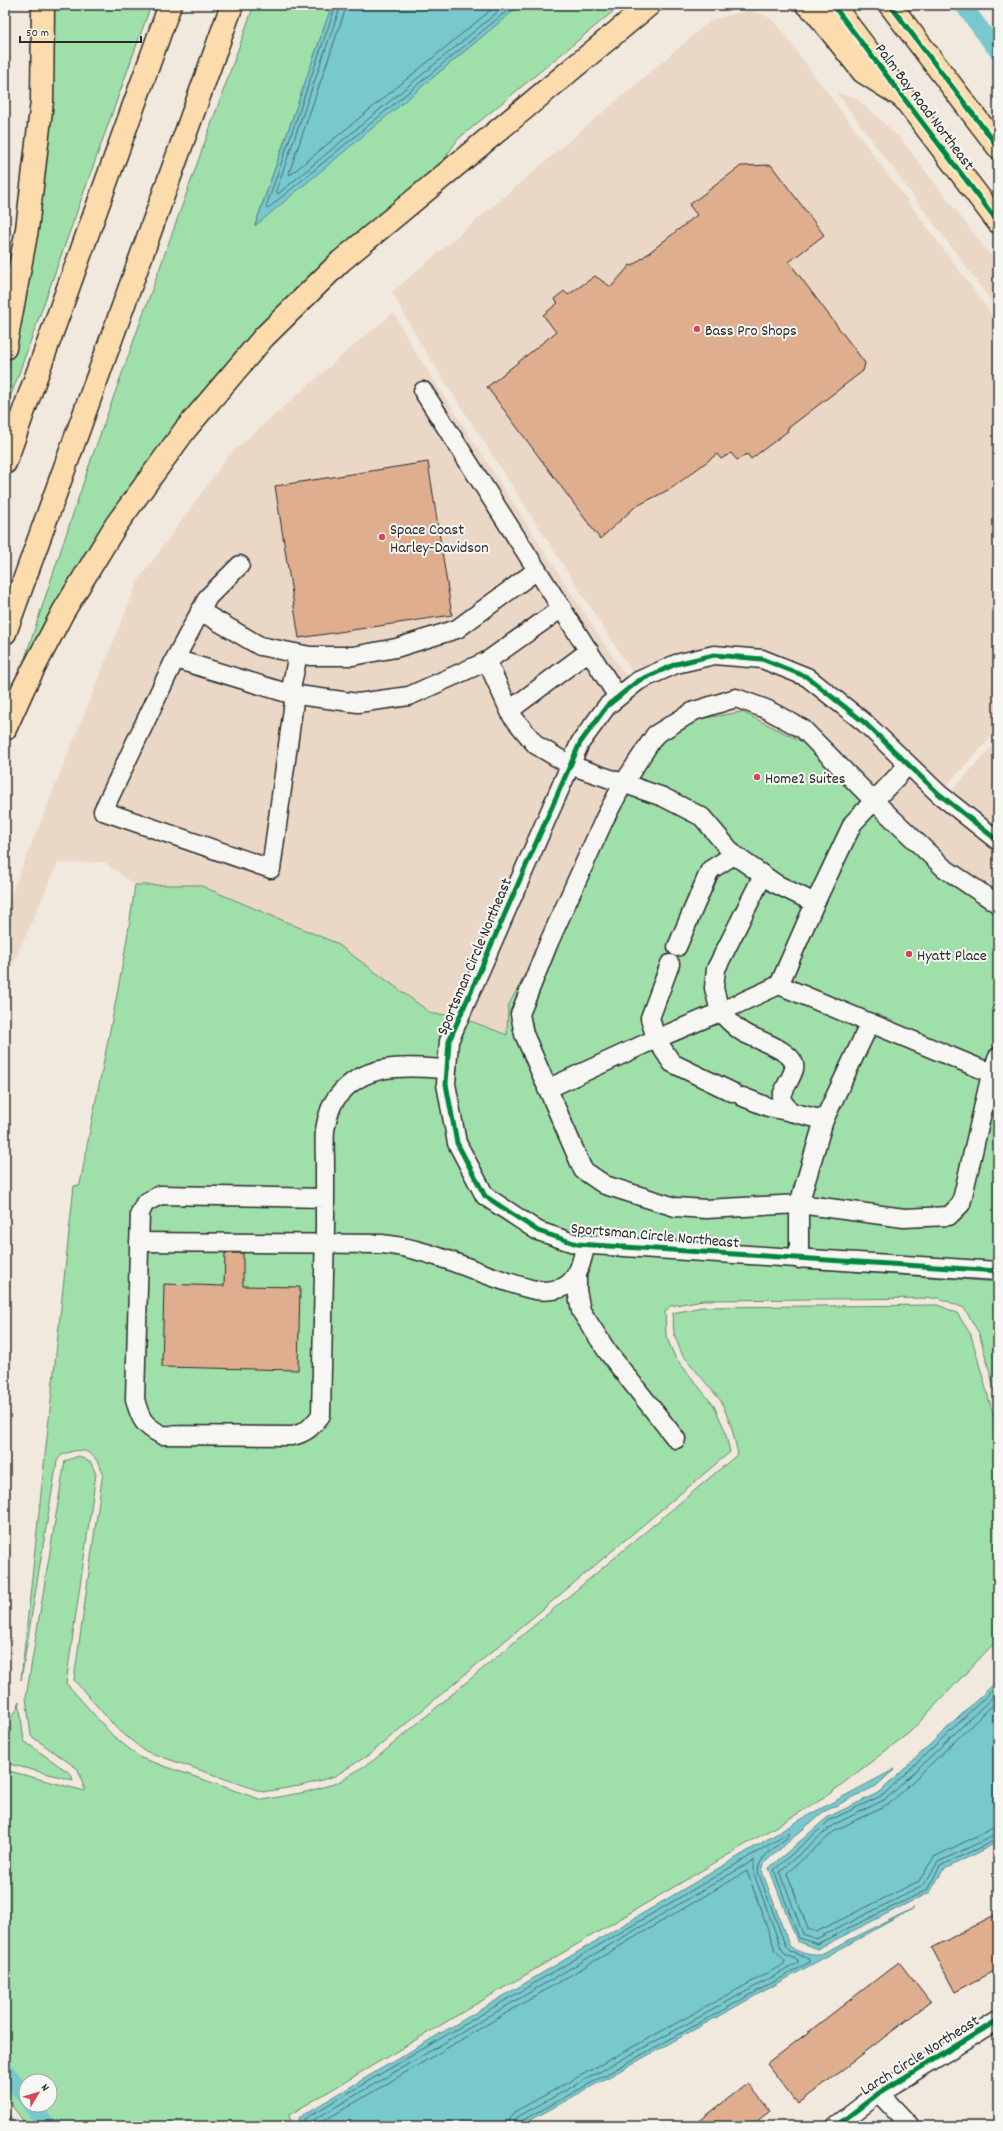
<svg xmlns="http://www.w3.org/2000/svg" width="1003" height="2131" font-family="Dekko,sans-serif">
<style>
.built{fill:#ebd7c6}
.green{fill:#9fe0aa;stroke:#65866a}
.water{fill:#77c9ce;stroke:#598a8d}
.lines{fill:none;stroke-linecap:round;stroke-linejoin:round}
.shore{stroke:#496a6c;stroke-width:1}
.canal{stroke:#77c9ce;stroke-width:17}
.building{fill:#deae8f;stroke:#2b2b2b}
.minor-casing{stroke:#2b2b2b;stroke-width:21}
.major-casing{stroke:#2b2b2b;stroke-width:25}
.highway-casing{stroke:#2b2b2b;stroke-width:25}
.minor{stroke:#f6f6f2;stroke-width:18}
.major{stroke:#fcdcac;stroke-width:22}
.highway{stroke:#fcdcac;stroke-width:22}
.cycleway-casing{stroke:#f6f6f2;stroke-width:8}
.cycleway{stroke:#00873e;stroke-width:5}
.poi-dot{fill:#d1495b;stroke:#f6f6f2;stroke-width:1.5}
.labels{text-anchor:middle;stroke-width:4;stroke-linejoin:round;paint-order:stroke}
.street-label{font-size:16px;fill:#2b2b2b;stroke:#f6f6f2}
.poi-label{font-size:16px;fill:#2b2b2b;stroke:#f6f6f2;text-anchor:start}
</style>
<rect width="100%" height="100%" fill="#f1e8de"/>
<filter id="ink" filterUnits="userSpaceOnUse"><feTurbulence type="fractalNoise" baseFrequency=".025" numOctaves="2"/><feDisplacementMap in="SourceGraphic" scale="8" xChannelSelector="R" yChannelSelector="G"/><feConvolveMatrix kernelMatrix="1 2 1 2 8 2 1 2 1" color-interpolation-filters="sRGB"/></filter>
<g filter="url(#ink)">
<g class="built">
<polygon points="750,11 767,16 778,26 998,323 998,729 939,794 807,677 714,655 638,681 420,343 392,292 710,21 729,15"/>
<polygon points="837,93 855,97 899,137 998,265 998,310"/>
<polygon points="394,313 413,348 627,679 599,701 451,1015 432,1014 336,943 199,885 135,885 104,862 58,863 5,982 5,910 138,581 229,455 354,345"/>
<polygon points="714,664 759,667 802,684 859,729 933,801 998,852 998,907 507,1035 468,1020 588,746 613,712 642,688 678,673"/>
<polygon points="998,740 998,829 951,792"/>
</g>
<g class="green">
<polygon points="52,5 151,5 5,412 5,384 23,303"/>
<polygon points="254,5 332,5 255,225 520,5 621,5 458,139 432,177 272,320 19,676 91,460"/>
<polygon points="742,712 851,766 998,907 998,1264 580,1235 543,1223 492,1189 466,1139 455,1083 458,1042 468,1020 507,1035 508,1006 662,725"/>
<path d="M135,885h64l137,58 96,71 19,1 -11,26 -2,43 11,63 30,56 53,35 43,14 423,30v120l-19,-69 -15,-25 -25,-10 -236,2 -33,6 -5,6 1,24 9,21 39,49 10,22 6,24 -360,302 -35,22 -30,9 -42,7 -118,-41 -26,-20 -45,-51 29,-208c-7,-15 -15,-26 -33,-20 -6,2 -10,3 -13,9l-36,219 53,-494 6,-1c17,-100 42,-199 55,-300z"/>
<polygon points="938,1305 957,1313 971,1335 998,1432 998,1639 910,1732 824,1798 289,2115 292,2126 55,2126 39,2105 50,2105 50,2081 26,2081 26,2088 5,2060 5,1770 85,1791 78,1769 31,1736 26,1697 65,1461 79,1456 91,1463 96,1474 66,1683 113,1736 141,1758 262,1800 306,1792 337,1783 374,1760 738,1454 731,1425 721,1401 682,1354 674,1334 673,1313 702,1307"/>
<polygon points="19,1701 24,1741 71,1774 73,1780 5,1763 5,1726 18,1708"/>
<polygon points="5,2074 26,2101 26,2105 29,2105 45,2126 27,2126 5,2096"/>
<polygon points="5,2110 17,2126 5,2126"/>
</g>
<g class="water">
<polygon points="332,5 520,5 255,226"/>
<polygon points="998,1680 998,1842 943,1870 930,1892 817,1949 797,1941 769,1868 828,1817 880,1792"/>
<path d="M895,1769l-19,17 -53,26 -58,50 -3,9 27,74c6,7 22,11 30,10l95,-47 -394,218h-220l-2,-8 507,-301z"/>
</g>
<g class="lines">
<g class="shore">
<polyline points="336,5 266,207 267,209 514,5"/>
<polyline points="341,5 276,191 278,194 506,5"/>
<polyline points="347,5 289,173 290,175 497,5"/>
<polyline points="998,1685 883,1795 830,1820 774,1870 799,1938 817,1944 927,1890 940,1866 998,1839"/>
<polyline points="998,1692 886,1799 833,1825 780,1871 803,1934 816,1939 923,1886 938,1862 998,1834"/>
<polyline points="998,1700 890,1803 836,1830 787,1873 808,1929 816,1932 919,1881 934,1857 991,1829 998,1828"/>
<path d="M304,2126v-7l485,-286v3c-10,9 -31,20 -31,36l28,75 5,5 19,7v3l-288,159 -3,5"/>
<polyline points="309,2126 310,2122 754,1860 754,1874 781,1948 786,1955 798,1960 798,1963 519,2116 516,2120 514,2126"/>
<polyline points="315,2126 747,1871 775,1950 785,1961 784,1964 516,2111 510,2118 508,2126"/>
</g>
<g class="canal">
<polyline points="963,5 998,52"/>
<polyline points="5,2070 26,2098"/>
<polyline points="31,2105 47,2126"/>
</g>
</g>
<g class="building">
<polygon points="771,165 824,235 789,262 865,363 863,371 787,429 788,431 751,459 747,454 737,460 731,453 721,459 717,454 672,488 635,507 600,539 487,387 556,332 543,315 558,303 554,299 564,291 568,295 595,276 611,287 630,265 632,266 697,215 689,205 741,166"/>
<polygon points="428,462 452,615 299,638 275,486"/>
<polygon points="225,1253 243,1253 243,1286 300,1287 298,1370 162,1367 164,1284 224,1286"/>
<polygon points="998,1913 998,1969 955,1992 932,1948"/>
<polygon points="899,1962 930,2002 798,2104 767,2064"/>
<polygon points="748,2083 770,2111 751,2126 693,2126"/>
</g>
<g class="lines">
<g class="minor-casing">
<g id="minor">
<polyline points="423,391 618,697"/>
<path d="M240,565l-32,32 -33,62 115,35 68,9 51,-7 78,-35 25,55 24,29 34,20 93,32 39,20 32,38 42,29 39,19 -36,82 -59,27c7,7 15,16 24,21 11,6 54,19 50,36 -3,11 -11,19 -13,31l10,12 33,8 -25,84v55"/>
<polyline points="200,611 260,646 310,656 353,656 396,648 457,629 537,570"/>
<polyline points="175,659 103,811 271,869 295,694"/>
<polyline points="487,661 562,608"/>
<polyline points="290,694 298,654"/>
<polyline points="510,710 589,651"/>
<polyline points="998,841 939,794 865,723 807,677 762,659 714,655 676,664 638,681 607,706 580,743 449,1041 446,1084 457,1143 485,1196 538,1231 577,1244 998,1271"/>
<polyline points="815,903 853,823 908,765"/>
<polyline points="998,904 944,868 873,800 803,729 766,709 736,698 694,711 655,735 623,784 605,818 549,942 520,1014 524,1034 583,1170 605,1185 675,1207 706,1209 799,1204 904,1218 949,1216 961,1204 991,1074 998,1057"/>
<polyline points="677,947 710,870 734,855"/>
<polyline points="670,964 650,1018 656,1039 672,1063 732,1092"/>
<polyline points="779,985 998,1076"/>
<polyline points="547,1089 649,1042 720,1012 714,988 716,969 763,875"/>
<polyline points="743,1097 768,1107 791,1112"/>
<polyline points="824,1120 870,1023"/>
<path d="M325,1198l-165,-3 -15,8 -5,10 -5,186c5,20 9,27 27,36l130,1c14,-3 20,-9 29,-21 1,-63 3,-126 4,-188 0,-21 0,-41 0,-61 0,-12 -1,-25 0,-36 2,-12 5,-25 13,-34 28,-35 70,-29 109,-27"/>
<path d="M139,1242l243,2c53,5 98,32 149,45 11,3 27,2 36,-4 13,-10 15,-26 19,-41"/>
<polyline points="577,1275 577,1290 581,1311 607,1351 676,1439"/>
<polyline points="879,2093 910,2126"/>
<polyline points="836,2126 879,2093 998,2020"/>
</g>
</g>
<g class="major-casing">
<g id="major">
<polyline points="833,5 998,222"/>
<polyline points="890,5 998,147"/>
</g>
</g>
<g class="highway-casing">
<g id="highway">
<polyline points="807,5 814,10 863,72 904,98"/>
<polyline points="5,348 27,229 42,101 43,5"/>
<polyline points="5,463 170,5"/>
<polyline points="5,633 232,5"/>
<polyline points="5,729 24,687 63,612 116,525 185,430 264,337 341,261 649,5"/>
</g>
</g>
<use href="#minor" class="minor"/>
<use href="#major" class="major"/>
<use href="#highway" class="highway"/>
<g class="cycleway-casing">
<g id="cycleway">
<polyline points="833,5 998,222"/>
<polyline points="890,5 998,147"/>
<polyline points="998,841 939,794 865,723 807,677 762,659 714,655 676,664 638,681 607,706 580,743 449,1041 446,1084 457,1143 485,1196 538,1231 577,1244 998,1271"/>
<polyline points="836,2126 879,2093 998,2020"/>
</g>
</g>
<use href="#cycleway" class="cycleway"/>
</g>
</g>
<g class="poi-dot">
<circle cx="697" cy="329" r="4"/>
<circle cx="382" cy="537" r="4"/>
<circle cx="757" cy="777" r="4"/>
<circle cx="909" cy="954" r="4"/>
</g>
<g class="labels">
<g class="street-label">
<text transform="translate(926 106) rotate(53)" y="6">Palm Bay Road Northeast</text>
<text transform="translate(473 956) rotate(-67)" y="6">Sportsman Circle Northeast</text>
<text transform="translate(655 1234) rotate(5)" y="6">Sportsman Circle Northeast</text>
<text transform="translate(919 2054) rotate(-32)" y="6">Larch Circle Northeast</text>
</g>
<g class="poi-label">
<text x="705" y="335">Bass Pro Shops</text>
<text x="390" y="534">Space Coast<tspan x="390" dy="18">Harley-Davidson</tspan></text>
<text x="765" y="783">Home2 Suites</text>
<text x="917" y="960">Hyatt Place</text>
</g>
</g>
<rect width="1003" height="2131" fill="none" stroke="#f6f6f2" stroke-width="20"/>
<rect x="10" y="10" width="983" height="2111" fill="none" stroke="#2b2b2b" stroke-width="1.5" filter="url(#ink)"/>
<g transform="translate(38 2093) rotate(52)"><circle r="19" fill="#f6f6f2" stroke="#a5a5a2"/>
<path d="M0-3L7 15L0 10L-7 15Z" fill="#d1495b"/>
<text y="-6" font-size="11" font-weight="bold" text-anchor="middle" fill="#2b2b2b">N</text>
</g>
<path d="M20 36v6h121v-6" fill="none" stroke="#2b2b2b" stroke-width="2"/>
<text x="26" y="36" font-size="12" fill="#2b2b2b" stroke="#f6f6f2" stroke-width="3" paint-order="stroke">50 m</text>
</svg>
